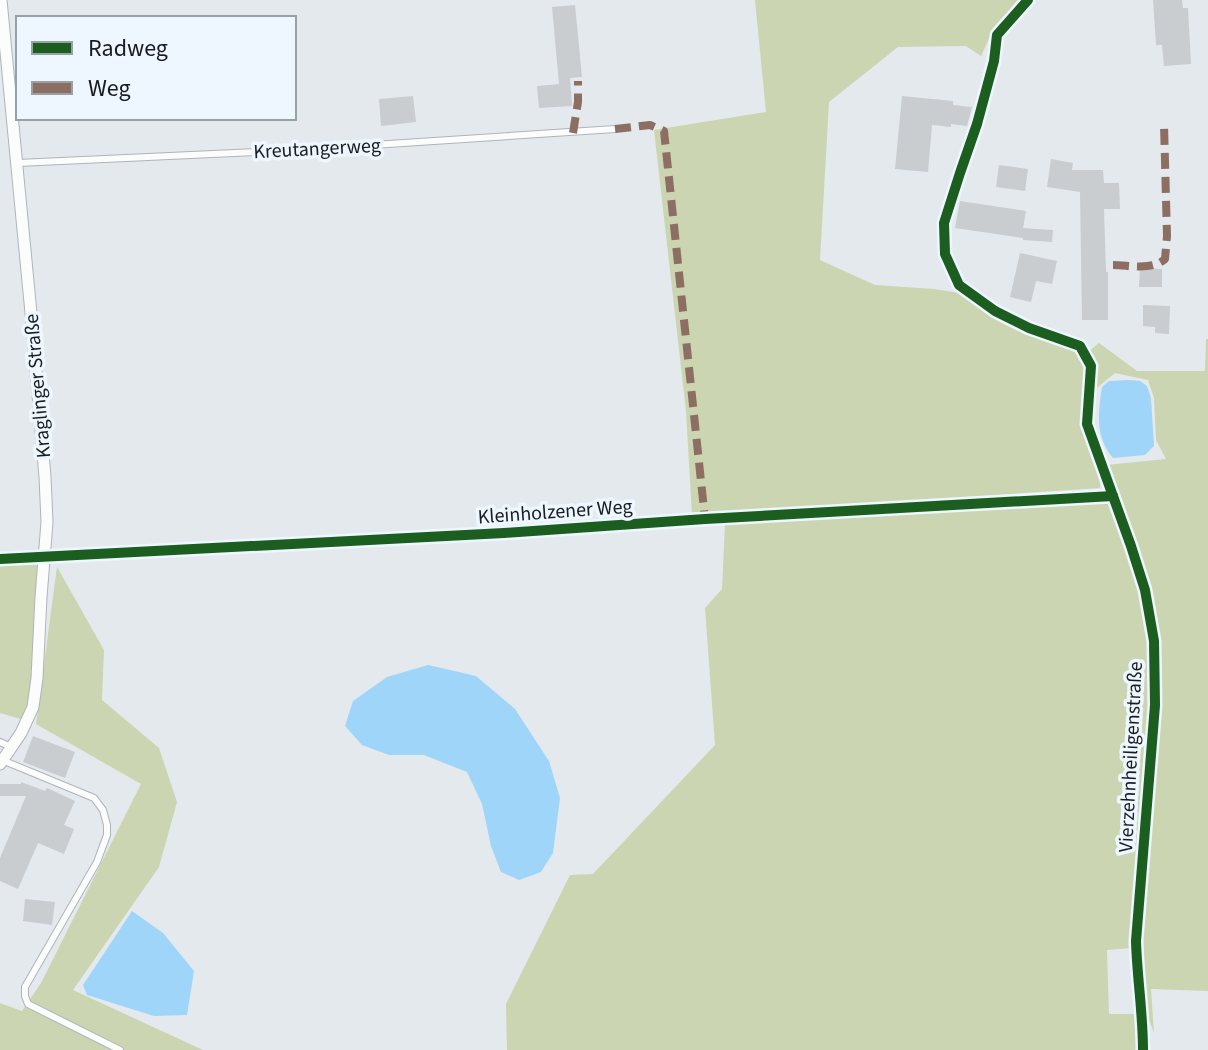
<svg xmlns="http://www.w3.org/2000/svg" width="1208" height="1050" font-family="'Source Sans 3',sans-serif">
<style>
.green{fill:#cbd5b1}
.water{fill:#9fd5f8}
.building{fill:#c9cdd0}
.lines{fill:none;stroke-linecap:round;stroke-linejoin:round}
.lane-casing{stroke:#b0b4b8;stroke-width:8}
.street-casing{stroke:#b0b4b8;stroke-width:13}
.lane{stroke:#fbfcfc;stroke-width:6}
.street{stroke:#fbfcfc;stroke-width:11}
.quiet{stroke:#8d6e63;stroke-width:8;stroke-dasharray:16 8;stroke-linecap:butt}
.cycleway-casing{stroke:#eef7ff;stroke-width:15}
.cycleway{stroke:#1b5e20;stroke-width:10}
.labels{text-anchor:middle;stroke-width:7;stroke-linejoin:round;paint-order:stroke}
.street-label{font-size:20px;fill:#1a1d20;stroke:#eef7ff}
</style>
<rect width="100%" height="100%" fill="#e4e9ee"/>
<g class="green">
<path d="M755,0h263l-25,30 -12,26 -15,-10 -68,1 -69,55 -9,158 55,25 59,4 26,4 33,20 83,35c15,18 4,45 6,67 2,25 19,49 18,73l-408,27 -6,-104 -32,-281 112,-18z"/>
<polygon points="1206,339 1208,339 1208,991 1151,989 1154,1033 1145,1009 1139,958 1160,665 1153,603 1137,544 1106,465 1166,459 1156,440 1154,398 1148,380 1115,373 1093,391 1088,352 1099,343 1137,371 1205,371"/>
<polygon points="1102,502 1108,504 1116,515 1142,599 1148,632 1150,671 1149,723 1132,948 1107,950 1109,1014 1135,1014 1139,1032 1140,1050 507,1050 506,1004 570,875 593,874 715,745 705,608 722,589 725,523"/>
<polygon points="0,562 35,562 38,568 35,677 31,703 24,720 0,713"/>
<polygon points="57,567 104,650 102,700 159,748 177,802 159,867 73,990 203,1050 0,1050 0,1003 22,1011 41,983 141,784 36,724"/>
</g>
<g class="water">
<path d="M1129,380l11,1 7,5 4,12 3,48 -9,9 -32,3c-18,-21 -15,-45 -11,-71l7,-6z"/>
<polygon points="428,665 476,676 515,709 549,761 560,798 553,853 541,872 519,880 501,872 491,846 482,804 467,772 424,755 389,755 362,745 345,726 353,701 387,677"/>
<polygon points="132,911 163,933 194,971 187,1015 154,1016 87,995 83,985"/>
</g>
<g class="building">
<polygon points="1153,0 1182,0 1183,8 1188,8 1191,64 1164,66 1162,45 1156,45"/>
<polygon points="575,5 582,77 570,78 572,106 539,108 537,86 559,84 552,7"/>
<polygon points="413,96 416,122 381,126 379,99"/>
<polygon points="902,96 953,101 953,105 972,107 967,126 951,124 951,127 932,125 928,172 895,169"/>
<polygon points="1051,159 1073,163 1072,170 1103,170 1104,183 1119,183 1120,209 1104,209 1106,272 1108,272 1108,320 1082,320 1080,192 1047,187"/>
<polygon points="999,165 1028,169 1025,191 996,187"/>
<polygon points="960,201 1026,211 1023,228 1053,230 1052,242 1023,240 1023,238 955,228"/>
<polygon points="1020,253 1057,261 1052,284 1036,281 1031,302 1010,297"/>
<polygon points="1140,268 1162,269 1162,287 1139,287"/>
<polygon points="1143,305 1170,306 1169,334 1155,333 1155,327 1143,326"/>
<polygon points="33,736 75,752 65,778 23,762"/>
<polygon points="21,782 45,791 47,788 75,801 64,825 74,829 64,854 38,843 18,889 0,881 0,858 26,796 0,796 0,784 21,784"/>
<polygon points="25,899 55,902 52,925 23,921"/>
</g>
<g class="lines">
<g class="lane-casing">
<g id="lane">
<polyline points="18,163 297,150 615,129"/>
<polyline points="0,742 11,747"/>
<polyline points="2,760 94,798 103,810 107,825 107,835 97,862 25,987 25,996 28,1004 120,1050"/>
</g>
</g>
<g class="street-casing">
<g id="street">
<path d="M1028,0l-31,35 -3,26 -17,63 -17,49 -16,50 1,31 14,31 36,26 34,17 51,18 11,20 -4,58 44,122 14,44 9,51 1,64 -19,236c1,36 7,72 7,109"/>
<polyline points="0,559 504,533 705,519 1113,496"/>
<polyline points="0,764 21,733 33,707 37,678 41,597 47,522 45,477 31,313 1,0"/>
</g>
</g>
<use href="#lane" class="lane"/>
<use href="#street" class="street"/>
<g class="quiet">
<polyline points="615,129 650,125 664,131 705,519"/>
<polyline points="573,133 578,102 578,81"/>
<path d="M1113,265c17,0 39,6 52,-6l2,-23 -3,-112"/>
</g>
<g class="cycleway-casing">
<g id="cycleway">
<path d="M1028,0l-31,35 -3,26 -17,63 -17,49 -16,50 1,31 14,31 36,26 34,17 51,18 11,20 -4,58 44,122 14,44 9,51 1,64 -19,236c1,36 7,72 7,109"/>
<polyline points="0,559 504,533 705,519 1113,496"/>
</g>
</g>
<use href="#cycleway" class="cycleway"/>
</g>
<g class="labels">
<g class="street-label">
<text transform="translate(317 148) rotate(-3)" y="7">Kreutangerweg</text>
<text transform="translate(37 386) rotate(-95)" y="7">Kraglinger Straße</text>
<text transform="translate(555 511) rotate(-4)" y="7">Kleinholzener Weg</text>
<text transform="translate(1130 757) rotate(-87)" y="7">Vierzehnheiligenstraße</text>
</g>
</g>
<rect x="16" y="16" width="280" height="104" fill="#eef7ff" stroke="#99a0a6" stroke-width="2"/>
<rect x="32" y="42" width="40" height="12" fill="#1b5e20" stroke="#99a0a6" stroke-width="2"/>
<text x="88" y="56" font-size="24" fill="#1a1d20">Radweg</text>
<rect x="32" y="82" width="40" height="12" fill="#8d6e63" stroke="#99a0a6" stroke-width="2"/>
<text x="88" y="96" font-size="24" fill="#1a1d20">Weg</text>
</svg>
